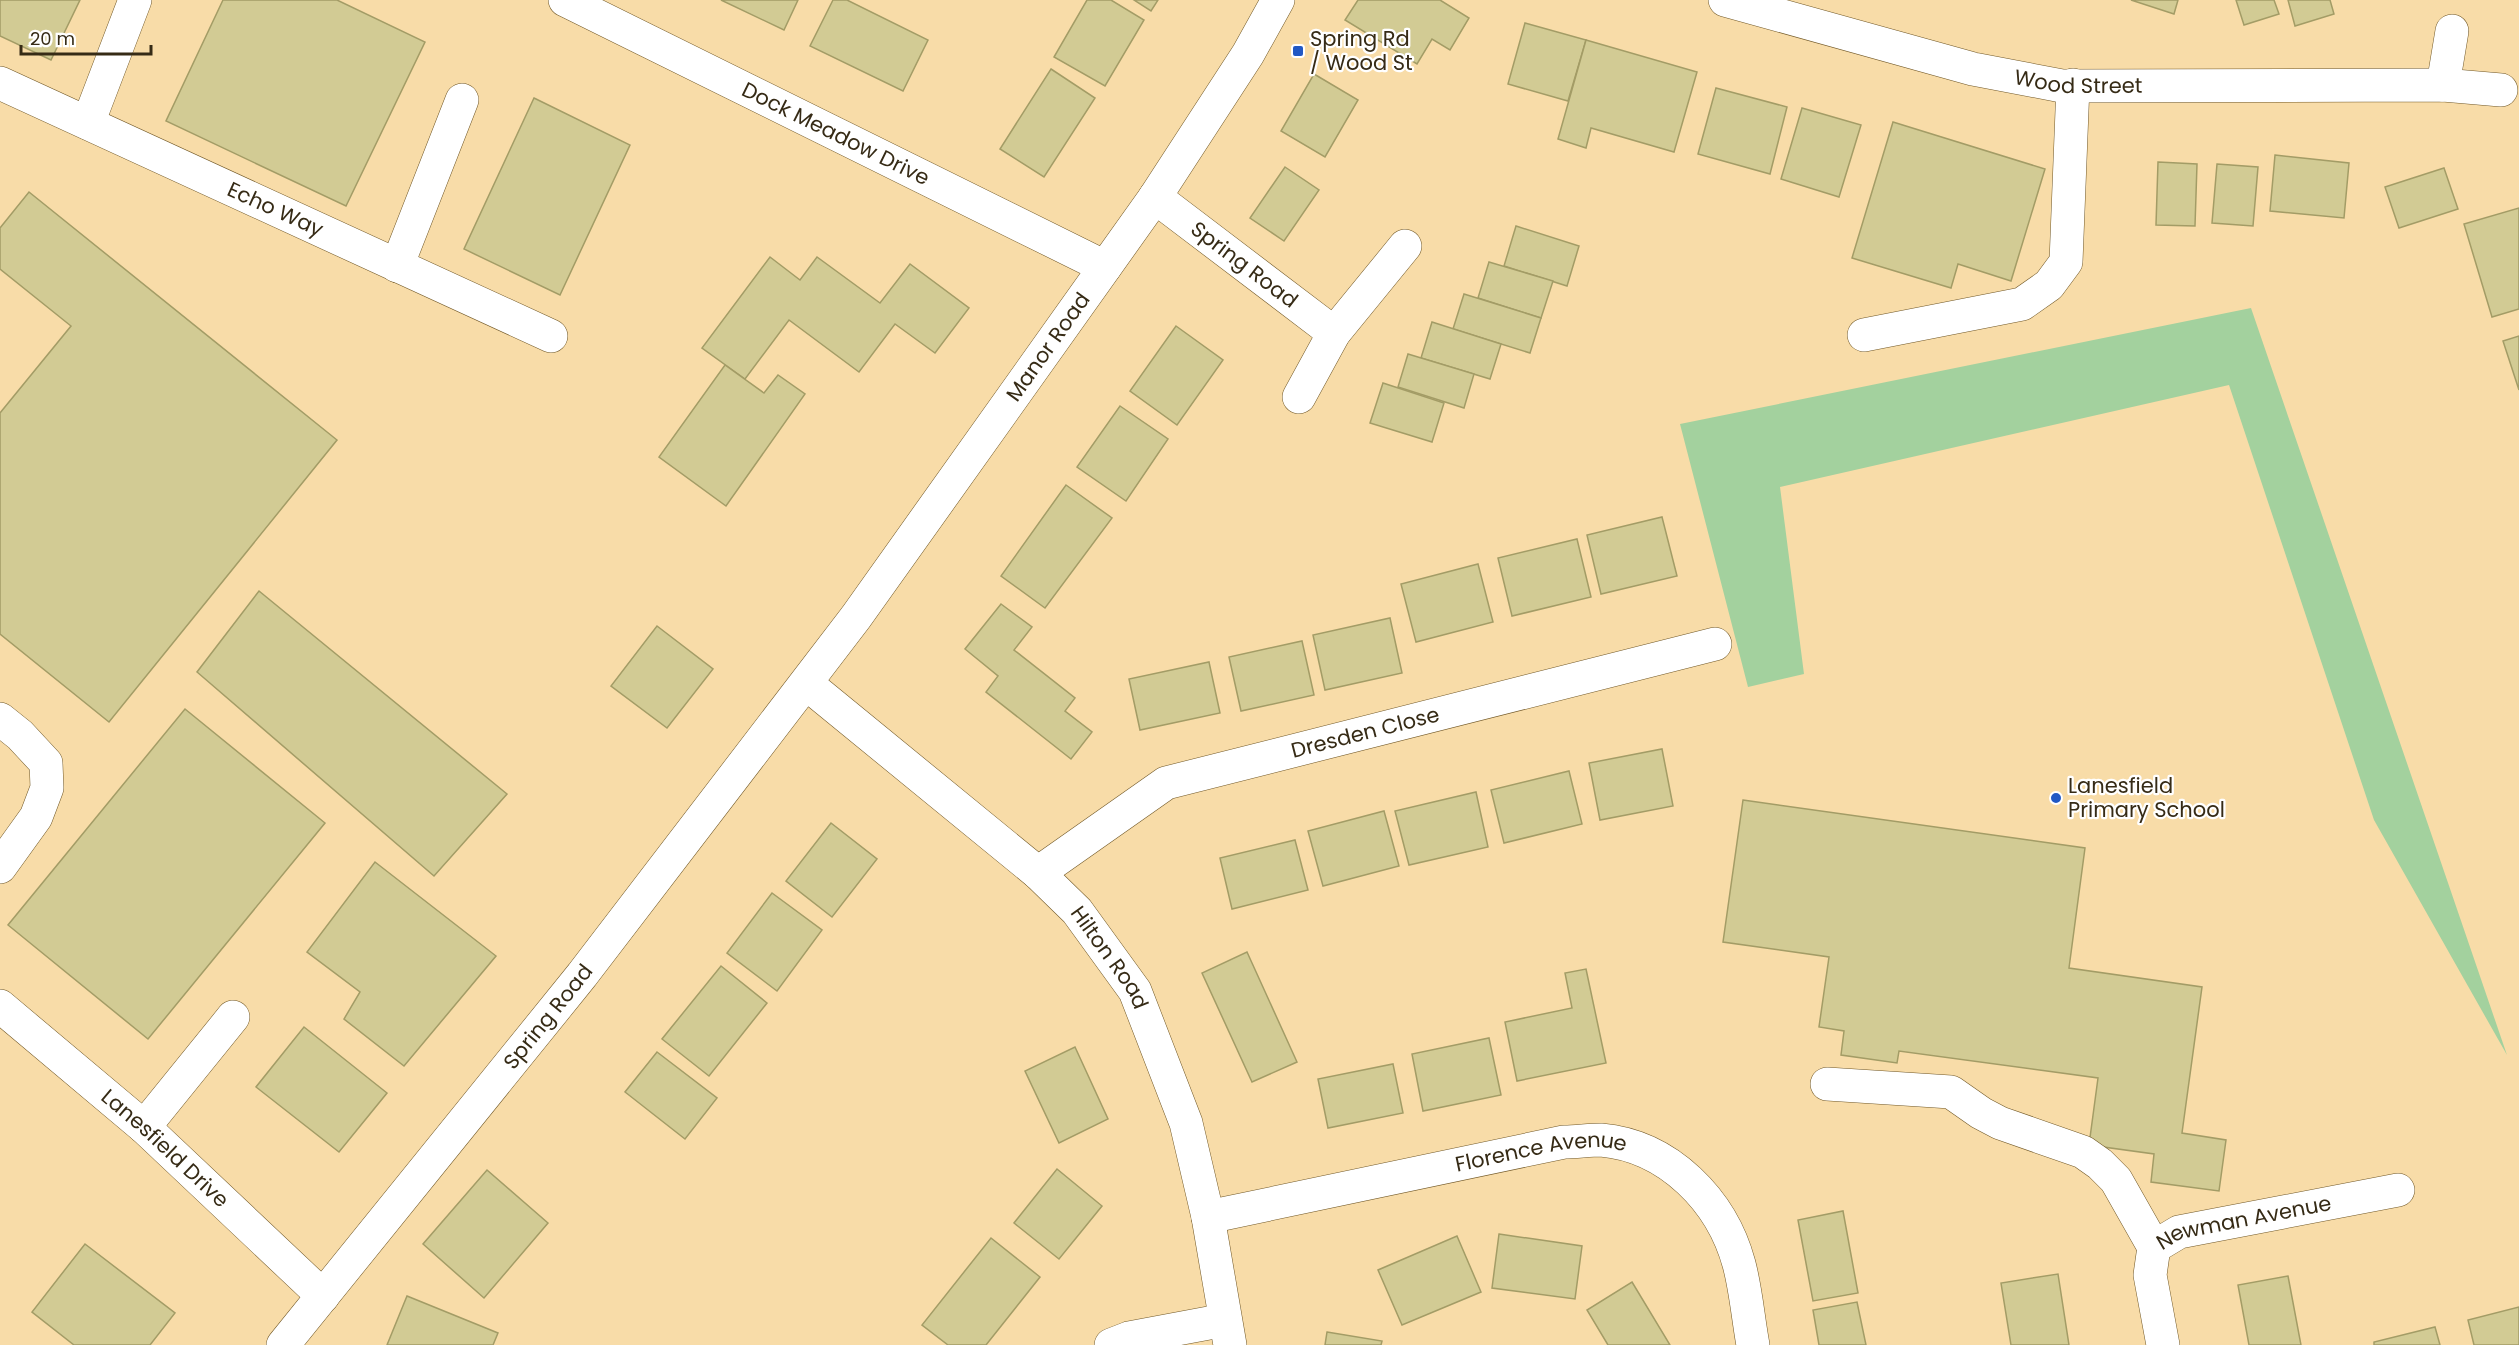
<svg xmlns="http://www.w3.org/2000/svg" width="2519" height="1345" font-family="Poppins,sans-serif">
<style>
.green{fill:#a3d19e}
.building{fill:#d2cb94;stroke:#a39c66;stroke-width:1.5}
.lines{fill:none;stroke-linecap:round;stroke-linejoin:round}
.minor-casing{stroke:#715827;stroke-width:34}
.major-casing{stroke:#715827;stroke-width:34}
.minor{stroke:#fff;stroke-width:33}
.major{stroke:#fff;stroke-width:33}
.poi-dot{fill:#2158c4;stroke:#fff;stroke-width:2}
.labels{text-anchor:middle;stroke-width:4.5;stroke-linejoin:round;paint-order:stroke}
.poi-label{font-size:21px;fill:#362b16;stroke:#fff;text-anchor:start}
.street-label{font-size:21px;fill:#362b16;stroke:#fff}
</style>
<rect width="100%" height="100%" fill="#f8dca8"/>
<polygon class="green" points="2251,308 2507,1055 2374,820 2229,385 1780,487 1804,674 1748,687 1680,424"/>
<g class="building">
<polygon points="0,0 80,0 51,60 0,36"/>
<polygon points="223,0 337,0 425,42 346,206 166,121"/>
<polygon points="721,0 798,0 784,30"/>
<polygon points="833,0 847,0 928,40 903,91 810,46"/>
<polygon points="1087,0 1111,0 1144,20 1105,86 1054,57"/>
<polygon points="1134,0 1158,0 1151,11"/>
<polygon points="1358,0 1440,0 1469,18 1450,50 1432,39 1417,64 1345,20"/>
<polygon points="2131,0 2178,0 2174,14"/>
<polygon points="2236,0 2274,0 2279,14 2244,25"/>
<polygon points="2288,0 2330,0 2334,14 2295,26"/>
<polygon points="1525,23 1586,40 1568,101 1508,84"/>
<polygon points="1586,40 1697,72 1674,152 1591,128 1586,148 1558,139"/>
<polygon points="1051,69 1095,98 1044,177 1000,149"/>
<polygon points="1314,74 1358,100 1325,157 1281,131"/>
<polygon points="1716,88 1787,107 1770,174 1698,154"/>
<polygon points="534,98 630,145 560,295 464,249"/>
<polygon points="1802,108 1861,125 1839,197 1781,179"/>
<polygon points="1893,122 2045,169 2011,281 1958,264 1951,288 1852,258"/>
<polygon points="2275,155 2349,163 2344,218 2270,211"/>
<polygon points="2158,162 2197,164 2195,226 2156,225"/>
<polygon points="2217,164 2258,167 2253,226 2212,223"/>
<polygon points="1285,167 1319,190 1284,241 1250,218"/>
<polygon points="2444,168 2458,209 2399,228 2385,187"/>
<polygon points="29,192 337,440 109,722 0,634 0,413 71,326 0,269 0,228"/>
<polygon points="2519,208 2519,309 2492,317 2464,224"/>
<polygon points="1516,226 1579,246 1567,286 1504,266"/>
<polygon points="770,257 800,280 817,257 880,303 910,264 969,308 935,353 895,324 859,372 789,320 745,379 702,348"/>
<polygon points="1489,262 1553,281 1541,318 1478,298"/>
<polygon points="1464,294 1541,318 1530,353 1453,329"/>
<polygon points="1432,322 1501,344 1490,379 1421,358"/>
<polygon points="1176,326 1223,360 1177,425 1130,391"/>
<polygon points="2519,336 2519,390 2503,341"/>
<polygon points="1408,354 1474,374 1464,408 1398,387"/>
<polygon points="725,365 764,393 778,375 805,394 726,506 659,457"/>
<polygon points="1383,383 1444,403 1432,442 1370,423"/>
<polygon points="1120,406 1168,439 1126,501 1077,467"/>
<polygon points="1066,485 1112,518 1045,608 1001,576"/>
<polygon points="1662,517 1677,576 1601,594 1587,535"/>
<polygon points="1577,539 1591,597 1512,616 1498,558"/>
<polygon points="1478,564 1493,622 1416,642 1401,584"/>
<polygon points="259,591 507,794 434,876 197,672"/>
<polygon points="1001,604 1032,627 1014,650 1075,698 1065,711 1092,732 1071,759 986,692 998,676 965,649"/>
<polygon points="1390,618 1402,673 1325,690 1313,635"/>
<polygon points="657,626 713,669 667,728 611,686"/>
<polygon points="1302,641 1314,695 1241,711 1229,657"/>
<polygon points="1209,662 1220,713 1140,730 1129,679"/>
<polygon points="185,709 325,823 148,1039 8,925"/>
<polygon points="1662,749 1673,806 1600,820 1589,763"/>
<polygon points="1569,771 1582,824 1504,843 1491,790"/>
<polygon points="1476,792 1488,847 1409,865 1395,811"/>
<polygon points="1743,800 2085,848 2069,968 2202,987 2182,1133 2226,1140 2219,1191 2151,1182 2154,1154 2089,1145 2098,1078 1899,1051 1897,1063 1841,1055 1844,1031 1819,1027 1829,957 1723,942"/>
<polygon points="1384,811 1399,866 1323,886 1308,831"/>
<polygon points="831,823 877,859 832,917 786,881"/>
<polygon points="1295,840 1308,890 1232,909 1220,858"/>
<polygon points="375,862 496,956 404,1066 344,1019 360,992 307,952"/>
<polygon points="772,893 822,930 777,991 727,953"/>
<polygon points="1247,952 1297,1062 1252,1082 1202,973"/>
<polygon points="721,966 767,1003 709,1076 662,1039"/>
<polygon points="1586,969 1606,1063 1517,1081 1505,1022 1572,1008 1565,973"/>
<polygon points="304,1027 387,1093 339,1152 256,1087"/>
<polygon points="1489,1038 1501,1095 1423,1111 1412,1054"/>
<polygon points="1075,1047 1108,1119 1059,1143 1025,1071"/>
<polygon points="657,1052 717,1098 685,1139 625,1092"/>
<polygon points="1393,1064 1403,1113 1328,1128 1318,1079"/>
<polygon points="1057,1169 1102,1206 1059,1259 1014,1223"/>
<polygon points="487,1170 548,1223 484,1298 423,1244"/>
<polygon points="1843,1211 1858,1293 1813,1301 1798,1220"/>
<polygon points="1499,1234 1582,1246 1575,1299 1492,1288"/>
<polygon points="1457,1236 1481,1292 1402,1325 1378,1270"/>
<polygon points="991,1238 1040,1277 986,1345 948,1345 922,1325"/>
<polygon points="85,1244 175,1313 150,1345 74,1345 32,1312"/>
<polygon points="2058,1274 2069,1345 2011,1345 2001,1283"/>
<polygon points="2288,1276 2301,1345 2249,1345 2238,1285"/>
<polygon points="1632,1282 1670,1345 1608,1345 1587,1310"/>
<polygon points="407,1296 498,1333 493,1345 387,1345"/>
<polygon points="1857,1302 1866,1345 1819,1345 1813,1310"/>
<polygon points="2519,1307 2519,1345 2474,1345 2468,1320"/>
<polygon points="2435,1327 2440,1345 2374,1345 2374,1342"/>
<polygon points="1327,1332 1382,1341 1381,1345 1325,1345"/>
</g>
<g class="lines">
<g class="minor-casing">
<g id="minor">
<path id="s1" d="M565,0l540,267"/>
<path id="s2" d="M1725,0l248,69 89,17 381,-1 58,5"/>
<path id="s3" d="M0,83l551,253"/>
<polyline points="2443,85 2452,31"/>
<polyline points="88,123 135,0"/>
<path id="s4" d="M1155,197l179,136"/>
<polyline points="397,266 462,100"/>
<polyline points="1864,335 2022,304 2049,285 2066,262 2073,85"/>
<polyline points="1299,397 1334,333 1405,246"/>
<path id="s5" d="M807,684l231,189 39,38 58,80 51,132 22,94 22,128"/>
<polyline points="0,719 20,735 46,763 47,788 36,817 0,867"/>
<path id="s6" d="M1038,873l128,-90 549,-139"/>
<path id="s7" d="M0,1006l144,121 179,169"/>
<polyline points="1827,1084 1951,1092 1981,1113 2000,1123 2083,1152 2100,1164 2116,1180 2154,1247"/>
<polyline points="144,1127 233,1017"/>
<path id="s8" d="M1208,1217l356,-75c12,0 25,-2 37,-2 68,6 121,61 138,124 7,26 9,54 14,81"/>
<polyline points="1111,1345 1129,1338 1225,1320"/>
<path id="s9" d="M2163,1345l-13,-70 4,-28 25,-15 219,-42"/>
</g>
</g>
<g class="major-casing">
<g id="major">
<path id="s10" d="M283,1345l299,-370 274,-358 299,-420 93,-143 30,-54"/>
</g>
</g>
<use href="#minor" class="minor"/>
<use href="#major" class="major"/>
</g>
<g class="poi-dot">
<rect x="1292" y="45" width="12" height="12" rx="3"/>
<circle cx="2056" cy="798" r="6"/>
</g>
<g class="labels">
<g class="poi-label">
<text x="1310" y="46">Spring Rd<tspan x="1310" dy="24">/ Wood St</tspan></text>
<text x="2068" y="793">Lanesfield<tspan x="2068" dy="24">Primary School</tspan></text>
</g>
<g class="street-label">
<text dy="7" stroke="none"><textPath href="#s2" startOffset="364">Wood Street</textPath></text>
<text dy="7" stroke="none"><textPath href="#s1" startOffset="302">Dock Meadow Drive</textPath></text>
<text dy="7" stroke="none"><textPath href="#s3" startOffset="303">Echo Way</textPath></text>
<text dy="7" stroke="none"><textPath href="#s4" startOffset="112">Spring Road</textPath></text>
<text dy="7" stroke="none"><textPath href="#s10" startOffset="1258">Manor Road</textPath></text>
<text dy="7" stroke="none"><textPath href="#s6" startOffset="362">Dresden Close</textPath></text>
<text dy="7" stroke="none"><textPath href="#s5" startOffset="410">Hilton Road</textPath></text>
<text dy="7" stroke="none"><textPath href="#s10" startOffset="422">Spring Road</textPath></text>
<text dy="7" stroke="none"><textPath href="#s7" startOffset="218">Lanesfield Drive</textPath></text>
<text dy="7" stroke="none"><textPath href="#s8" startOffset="340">Florence Avenue</textPath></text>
<text dy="7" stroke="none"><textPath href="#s9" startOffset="194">Newman Avenue</textPath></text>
</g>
</g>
<path d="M21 45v9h130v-9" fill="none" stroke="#362b16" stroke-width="3"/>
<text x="30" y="45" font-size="18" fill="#362b16" stroke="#ffffff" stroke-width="4.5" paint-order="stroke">20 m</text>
</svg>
